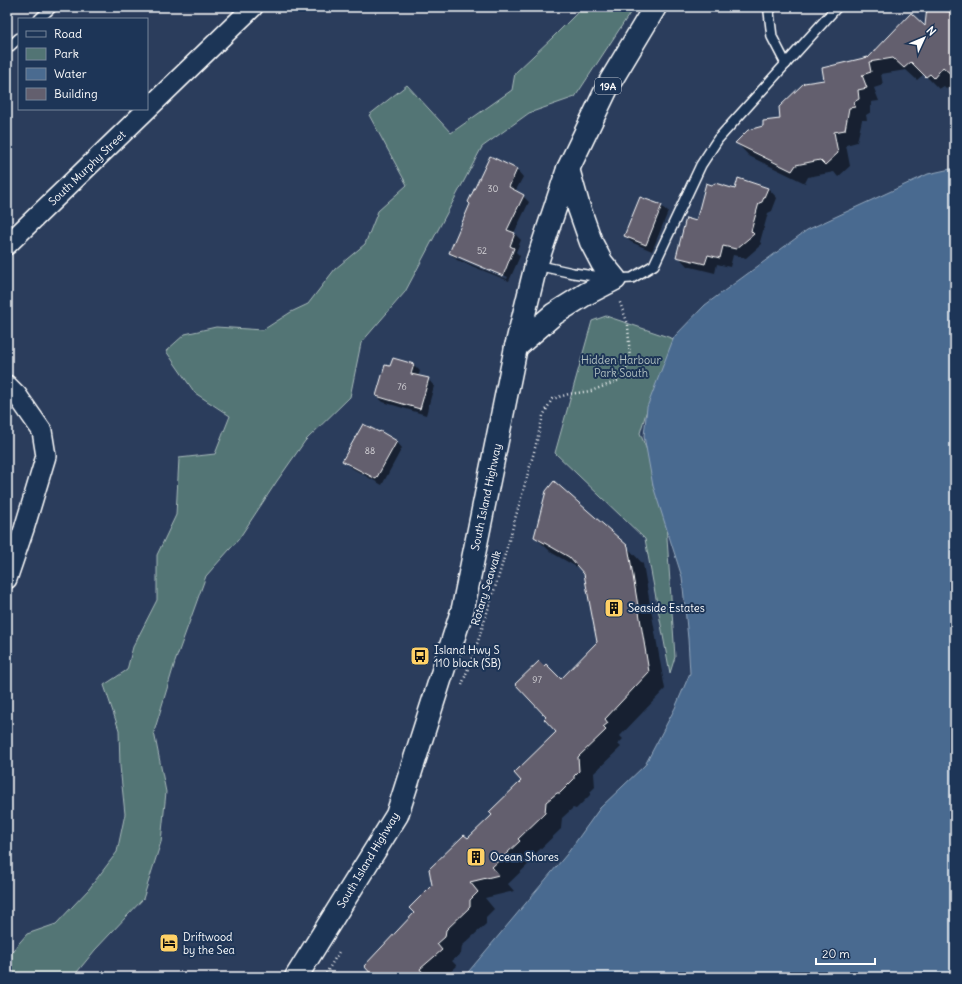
<svg xmlns="http://www.w3.org/2000/svg" width="962" height="984" font-family="Delius,sans-serif">
<style>
.green{fill:#527474;stroke:#a8baba}
.water{fill:#4a6b90;stroke:#92a6bc}
.shadow{fill:#0007;fill-rule:evenodd}
.building{fill:#635f6e;stroke:#fff}
.lines{fill:none;stroke-linecap:round;stroke-linejoin:round}
.lane-casing{stroke:#fff;stroke-width:12}
.street-casing{stroke:#fff;stroke-width:22}
.primary-casing{stroke:#fff;stroke-width:25}
.path{stroke:#fff;stroke-width:2.5;stroke-dasharray:1 3;stroke-linecap:butt}
.lane{stroke:#1d3557;stroke-width:9}
.street{stroke:#1d3557;stroke-width:19}
.primary{stroke:#1d3557;stroke-width:22}
.labels{text-anchor:middle;stroke-width:4;stroke-linejoin:round;paint-order:stroke}
.number-label{font-size:9px;fill:#d8d7db}
.shield{fill:#1d3557;stroke:#bbc2cd;stroke-width:1}
.shield-label{font-size:10px;font-weight:bold;fill:#fff}
.street-label{font-size:11px;fill:#fff;stroke:#1d3557}
.park-label{font-size:11px;fill:#b1c0c0;stroke:#1d3557}
.poi-label{font-size:11px;fill:#fff;stroke:#1d3557;text-anchor:start}
</style>
<rect width="100%" height="100%" fill="#2b3d5c"/>
<filter id="ink" filterUnits="userSpaceOnUse"><feTurbulence type="fractalNoise" baseFrequency=".025" numOctaves="2"/><feDisplacementMap in="SourceGraphic" scale="8" xChannelSelector="R" yChannelSelector="G"/><feConvolveMatrix kernelMatrix="1 2 1 2 8 2 1 2 1" color-interpolation-filters="sRGB"/></filter>
<g filter="url(#ink)">
<g class="green">
<polygon points="583,7 634,7 575,97 529,113 482,147 405,292 361,343 350,397 305,441 277,481 238,540 206,576 175,662 154,732 166,792 161,842 143,899 95,950 73,977 7,977 7,957 27,934 56,924 89,889 117,852 125,814 120,766 119,730 104,685 127,670 133,647 157,600 157,555 176,515 179,458 215,454 230,416 195,393 166,351 185,334 216,327 263,330 291,312 308,304 335,269 365,244 378,211 407,185 369,115 407,85 451,133 512,90 515,73 552,38"/>
<polygon points="606,316 677,340 671,351 646,413 640,433 664,493 675,657 670,673 645,539 555,453 592,321"/>
</g>
<polygon class="water" points="955,168 955,977 464,977 567,854 600,808 645,765 675,708 690,673 688,639 682,577 653,486 644,436 647,407 674,337 705,305 807,230 928,174"/>
<g class="shadow">
<polygon points="947,7 955,7 955,80 947,89 944,86 939,89 924,74 917,80 906,70 881,74 883,85 874,88 879,101 871,102 871,112 866,115 867,120 862,120 857,142 846,145 850,166 838,177 834,172 808,177 805,183 749,156 737,143 781,120 825,81 868,58 869,59 925,28 946,12"/>
<path d="M491,158l26,12 6,7 -8,15 8,4 6,6 -15,31 7,7 -5,12 4,4 -11,25 -52,-21 -7,-7zM456,255l52,22 -1,2 -51,-21z"/>
<polygon points="768,188 777,198 772,211 768,213 760,242 762,244 746,258 733,255 730,267 717,264 715,273 687,266 678,256 697,222 735,190"/>
<polygon points="661,206 668,212 652,251 631,242 625,236"/>
<polygon points="393,359 414,365 420,371 418,377 428,379 434,386 426,415 383,402 377,396 391,368"/>
<polygon points="396,441 402,448 382,485 350,467 344,461"/>
<polygon points="535,537 627,547 643,564 665,689 620,736 623,739 618,744 621,747 594,773 595,787 590,792 590,795 576,809 573,808 562,818 561,829 533,856 535,858 508,884 514,891 485,898 494,909 486,917 486,924 462,946 461,954 452,961 457,966 445,977 375,977 415,913 433,886 468,840 493,815 523,781 557,732 562,680 598,642 585,574 582,570 552,553"/>
</g>
<g class="building">
<polygon points="927,7 931,7 951,12 950,16 955,17 955,78 943,67 934,78 930,74 926,77 911,62 904,68 893,58 869,62 871,72 862,75 867,88 858,90 859,99 854,102 855,107 849,108 845,130 834,132 838,153 825,165 820,160 796,165 792,171 735,143 748,130 763,126 763,121 780,119 779,107 804,83 824,80 822,68 868,57 868,58 911,13 925,26"/>
<polygon points="490,156 517,169 509,187 524,195 507,230 515,233 510,246 514,248 503,276 449,253 470,204 468,202"/>
<polygon points="738,178 768,188 762,202 759,203 751,231 754,234 736,249 723,246 720,258 708,255 705,264 676,257 686,218 696,221 706,183 712,185 715,183 735,189"/>
<polygon points="640,197 662,205 646,245 624,236"/>
<polygon points="393,358 414,364 411,374 429,378 420,409 376,396 385,365 390,366"/>
<polygon points="363,424 379,432 380,431 397,441 376,479 342,461"/>
<polygon points="554,481 628,546 649,672 605,719 608,723 603,727 606,730 578,757 579,771 574,776 574,779 560,793 557,793 546,802 545,813 518,839 520,841 492,867 499,875 470,882 478,892 470,900 470,907 446,930 445,937 437,944 442,950 420,969 426,977 374,977 364,966 414,913 409,908 432,885 429,869 464,835 468,838 492,815 489,812 521,781 514,773 556,732 544,719 546,717 515,684 539,661 544,666 546,664 561,679 597,642 584,574 569,557 534,537 546,491"/>
</g>
<g class="lines">
<g class="lane-casing">
<g id="lane">
<polyline points="772,7 769,12 772,37 786,64"/>
<polyline points="39,19 52,7"/>
<polyline points="7,49 19,38"/>
<polyline points="536,265 573,273 615,279 632,278 654,265 701,165 718,139 837,7"/>
</g>
</g>
<g class="street-casing">
<g id="street">
<polyline points="7,245 253,7"/>
<polyline points="7,385 17,395 42,431 46,456 24,529 7,579"/>
</g>
</g>
<g class="primary-casing">
<g id="primary">
<polyline points="516,347 554,314 586,294 615,279 602,263 591,242 579,208 568,169"/>
<polyline points="296,977 397,815 463,608 516,347 536,265 568,169 610,82 655,7"/>
</g>
</g>
<g class="path">
<polyline points="462,685 477,644 500,572 534,452 543,416 552,399 569,394 591,391 620,380 630,362 628,324 619,300"/>
<polyline points="324,977 340,950"/>
</g>
<use href="#lane" class="lane"/>
<use href="#street" class="street"/>
<use href="#primary" class="primary"/>
</g>
</g>
<defs>
<g id="building-square" transform="scale(1)"><rect x="-9" y="-9" width="18" height="18" rx="4" fill="#ffd166" stroke="#1d3557"/><path d="M-4-6H4V6H1V3H-1V6H-4ZM-2.5-4.3h1.7v1.8h-1.7ZM.8-4.3h1.7v1.8H.8ZM-2.5-1h1.7V.8h-1.7ZM.8-1h1.7V.8H.8Z" fill="#111"/></g>
<g id="bus-square" transform="scale(1)"><rect x="-9" y="-9" width="18" height="18" rx="4" fill="#ffd166" stroke="#1d3557"/><path d="M-5-6H5V4H4V6H2V4H-2V6H-4V4H-5ZM-3.5-4V0h7V-4ZM-3.5 1.2v1.5H-2V1.2ZM2 1.2v1.5H3.5V1.2Z" fill="#111"/></g>
<g id="hotel-square" transform="scale(1)"><rect x="-9" y="-9" width="18" height="18" rx="4" fill="#ffd166" stroke="#1d3557"/><path d="M-6-4.5h1.5V1H6V5H4.5V3h-9V5H-6ZM-4 0a1.8 1.8 0 1 1 3.6 0ZM.5 0V-2.5h3Q6-2.5 6 0Z" fill="#111"/></g>
</defs>
<g fill-rule="evenodd">
<use href="#building-square" x="614" y="608"/>
<use href="#bus-square" x="420" y="656"/>
<use href="#building-square" x="476" y="857"/>
<use href="#hotel-square" x="169" y="943"/>
</g>
<g class="labels">
<g class="number-label">
<text x="493" y="192">30</text>
<text x="482" y="254">52</text>
<text x="402" y="390">76</text>
<text x="370" y="454">88</text>
<text x="537" y="683">97</text>
</g>
<rect class="shield" x="595" y="78" width="26" height="16" rx="3"/>
<g class="shield-label">
<text x="608" y="90">19A</text>
</g>
<g class="street-label">
<text transform="translate(87 168) rotate(-44)" y="4">South Murphy Street</text>
<text transform="translate(486 497) rotate(-78)" y="4">South Island Highway</text>
<text transform="translate(486 588) rotate(-73)" y="4">Rotary Seawalk</text>
<text transform="translate(368 860) rotate(-59)" y="4">South Island Highway</text>
</g>
<g class="park-label">
<text x="621" y="364">Hidden Harbour<tspan x="621" dy="13">Park South</tspan></text>
</g>
<g class="poi-label">
<text x="628" y="612">Seaside Estates</text>
<text x="434" y="654">Island Hwy S<tspan x="434" dy="13">110 block (SB)</tspan></text>
<text x="490" y="861">Ocean Shores</text>
<text x="183" y="941">Driftwood<tspan x="183" dy="13">by the Sea</tspan></text>
</g>
</g>
<rect width="962" height="984" fill="none" stroke="#1d3557" stroke-width="24"/>
<rect x="12" y="12" width="938" height="960" fill="none" stroke="#fff" stroke-width="1.5" filter="url(#ink)"/>
<rect x="18" y="18" width="130" height="92" fill="#1d3557" stroke="#77869a"/>
<rect x="26" y="31" width="20" height="6" fill="#1d3557" stroke="#77869a"/>
<text x="54" y="38" font-size="12" fill="#ffffff">Road</text>
<rect x="26" y="48" width="20" height="12" fill="#527474" stroke="#77869a"/>
<text x="54" y="58" font-size="12" fill="#ffffff">Park</text>
<rect x="26" y="68" width="20" height="12" fill="#4a6b90" stroke="#77869a"/>
<text x="54" y="78" font-size="12" fill="#ffffff">Water</text>
<rect x="26" y="88" width="20" height="12" fill="#635f6e" stroke="#77869a"/>
<text x="54" y="98" font-size="12" fill="#ffffff">Building</text>
<g transform="translate(924 38) rotate(46)" stroke="#1d3557" stroke-width="3" paint-order="stroke">
<path d="M0-3L7 15L0 10L-7 15Z" fill="#ffffff"/>
<text y="-6" font-size="11" font-weight="bold" text-anchor="middle" fill="#ffffff">N</text>
</g>
<path d="M816 958v6h59v-6" fill="none" stroke="#ffffff" stroke-width="2"/>
<text x="822" y="958" font-size="12" fill="#ffffff" stroke="#1d3557" stroke-width="3" paint-order="stroke">20 m</text>
</svg>
